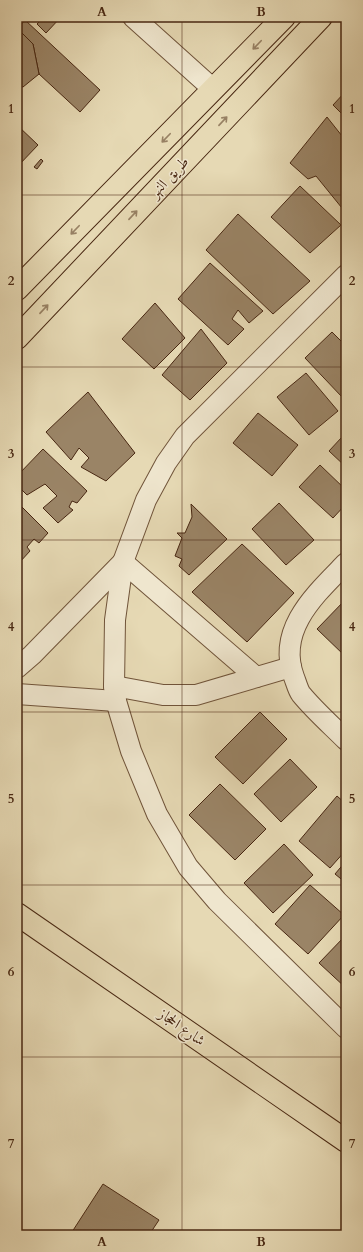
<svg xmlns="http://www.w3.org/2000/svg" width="363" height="1252" font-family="Cardo,Amiri,serif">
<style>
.building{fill:#9a8466;stroke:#482712}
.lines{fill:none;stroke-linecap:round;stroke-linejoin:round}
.minor-casing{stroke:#70543a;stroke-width:22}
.major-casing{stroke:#482712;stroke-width:24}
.minor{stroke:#efe6ce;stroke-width:20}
.major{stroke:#e6d9b4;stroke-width:22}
.oneway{stroke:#978063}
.grid{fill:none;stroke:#482712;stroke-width:1;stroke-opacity:0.55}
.labels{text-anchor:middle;stroke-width:3;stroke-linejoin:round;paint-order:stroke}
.street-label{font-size:15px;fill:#482712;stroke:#efe6ce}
.neatline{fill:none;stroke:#482712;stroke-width:1.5}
.grid-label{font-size:13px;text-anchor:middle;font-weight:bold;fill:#482712}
</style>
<rect width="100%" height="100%" fill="#e6d9b4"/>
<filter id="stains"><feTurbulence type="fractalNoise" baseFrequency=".005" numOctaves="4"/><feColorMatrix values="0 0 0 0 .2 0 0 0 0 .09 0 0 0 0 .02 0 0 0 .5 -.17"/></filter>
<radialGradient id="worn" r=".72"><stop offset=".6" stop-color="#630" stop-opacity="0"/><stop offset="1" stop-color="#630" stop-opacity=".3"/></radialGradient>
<g class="building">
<polygon points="44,17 61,17 46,33 37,24"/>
<polygon points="25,20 100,90 80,112 39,74 33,44 17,29"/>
<polygon points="21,32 33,44 39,74 23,87 17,86 17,37"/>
<polygon points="346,91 346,118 333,105"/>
<polygon points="327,117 346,141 346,213 316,176 308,179 290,163"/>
<polygon points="17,125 38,145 17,167"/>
<polygon points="41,159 43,161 37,169 34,167"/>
<polygon points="300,186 341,225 310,253 271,217"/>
<polygon points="238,214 310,281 273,314 206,250"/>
<polygon points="210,263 263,311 249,323 238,310 232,319 244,329 228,345 178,299"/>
<polygon points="155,303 185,338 154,369 122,339"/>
<polygon points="201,329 227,363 190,400 162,375"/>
<polygon points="332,332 346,346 346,393 342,397 305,358"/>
<polygon points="306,373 338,411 309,435 277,397"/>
<polygon points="88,392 135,453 106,481 81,467 89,458 79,448 71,460 46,432"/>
<polygon points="258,413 298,445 272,476 233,443"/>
<polygon points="342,437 346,441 346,467 329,451"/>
<polygon points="43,449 87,491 77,503 72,501 69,507 73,510 58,523 43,508 57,496 45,484 27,495 17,485 17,476"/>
<polygon points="320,465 346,490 346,504 333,518 299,487"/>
<polygon points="17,502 48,533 39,543 34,539 27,547 30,551 19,563 17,561 17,539 20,537 17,534"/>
<polygon points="279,503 314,540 286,565 252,529"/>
<polygon points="191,504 227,539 189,575 179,566 182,559 175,556 182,538 177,533 185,533 192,517"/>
<polygon points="242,544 294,593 247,642 192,592"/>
<polygon points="346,599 346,657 317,629"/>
<polygon points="260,712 287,739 243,784 215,757"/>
<polygon points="290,759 317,787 281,822 254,794"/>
<polygon points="220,784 266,829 235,860 189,815"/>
<polygon points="337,796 346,804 346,850 330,868 299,841"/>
<polygon points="284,844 313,875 273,913 244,883"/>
<polygon points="346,861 346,883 335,874"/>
<polygon points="310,885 344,915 308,954 275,924"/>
<polygon points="346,935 346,988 319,963"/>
<polygon points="103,1184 159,1220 149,1235 70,1235"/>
</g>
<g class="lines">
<g class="minor-casing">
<g id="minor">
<polyline points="133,17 213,89"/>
<polyline points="346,275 185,436 166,463 146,500 123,562 115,620 114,686 116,701 131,751 157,814 188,867 217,901 346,1028"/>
<path d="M346,563c-30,31 -70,66 -52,114 2,5 4,13 7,17 13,16 30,31 45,46"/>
<polyline points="17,668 32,655 123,562 256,677"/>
<polyline points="114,686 163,695 196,695 291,667"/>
<polyline points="17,694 116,701"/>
</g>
</g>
<g class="major-casing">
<g id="major">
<polyline points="17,289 284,17"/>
<polyline points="17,338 321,17"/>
<polyline points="17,914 346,1141"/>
</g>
</g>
<use href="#minor" class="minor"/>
<use href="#major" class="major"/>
</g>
<defs><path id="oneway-shaft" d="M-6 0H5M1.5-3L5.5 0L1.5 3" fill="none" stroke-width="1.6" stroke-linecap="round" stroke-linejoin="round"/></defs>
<g class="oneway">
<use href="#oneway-shaft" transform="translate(257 45) rotate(134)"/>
<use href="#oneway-shaft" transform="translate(223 121) rotate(-47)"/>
<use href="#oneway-shaft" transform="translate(166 138) rotate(134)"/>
<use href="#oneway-shaft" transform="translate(133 215) rotate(-47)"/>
<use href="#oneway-shaft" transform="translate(75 230) rotate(134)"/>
<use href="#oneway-shaft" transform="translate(44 309) rotate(-47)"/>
</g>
<path class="grid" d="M182,17v1218M17,195h329M17,367h329M17,540h329M17,712h329M17,885h329M17,1057h329"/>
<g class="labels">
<g class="street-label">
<text transform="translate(169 177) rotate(-47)" y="5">طريق النهر</text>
<text transform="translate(182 1027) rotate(35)" y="5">شارع الحجاز</text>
</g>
</g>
<rect width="363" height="1252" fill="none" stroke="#e6d9b4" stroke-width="44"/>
<rect x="22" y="22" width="319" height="1208" class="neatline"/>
<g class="grid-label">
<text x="102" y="16">A</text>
<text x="261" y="16">B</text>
<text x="11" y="113">1</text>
<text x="352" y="113">1</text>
<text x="11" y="285">2</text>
<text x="352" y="285">2</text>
<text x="11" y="458">3</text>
<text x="352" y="458">3</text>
<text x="11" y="631">4</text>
<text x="352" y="631">4</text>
<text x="11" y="803">5</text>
<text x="352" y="803">5</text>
<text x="11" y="976">6</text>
<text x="352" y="976">6</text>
<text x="11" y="1148">7</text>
<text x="352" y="1148">7</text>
<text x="102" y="1246">A</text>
<text x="261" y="1246">B</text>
</g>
<rect width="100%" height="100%" filter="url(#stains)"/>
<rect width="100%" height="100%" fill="url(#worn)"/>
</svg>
